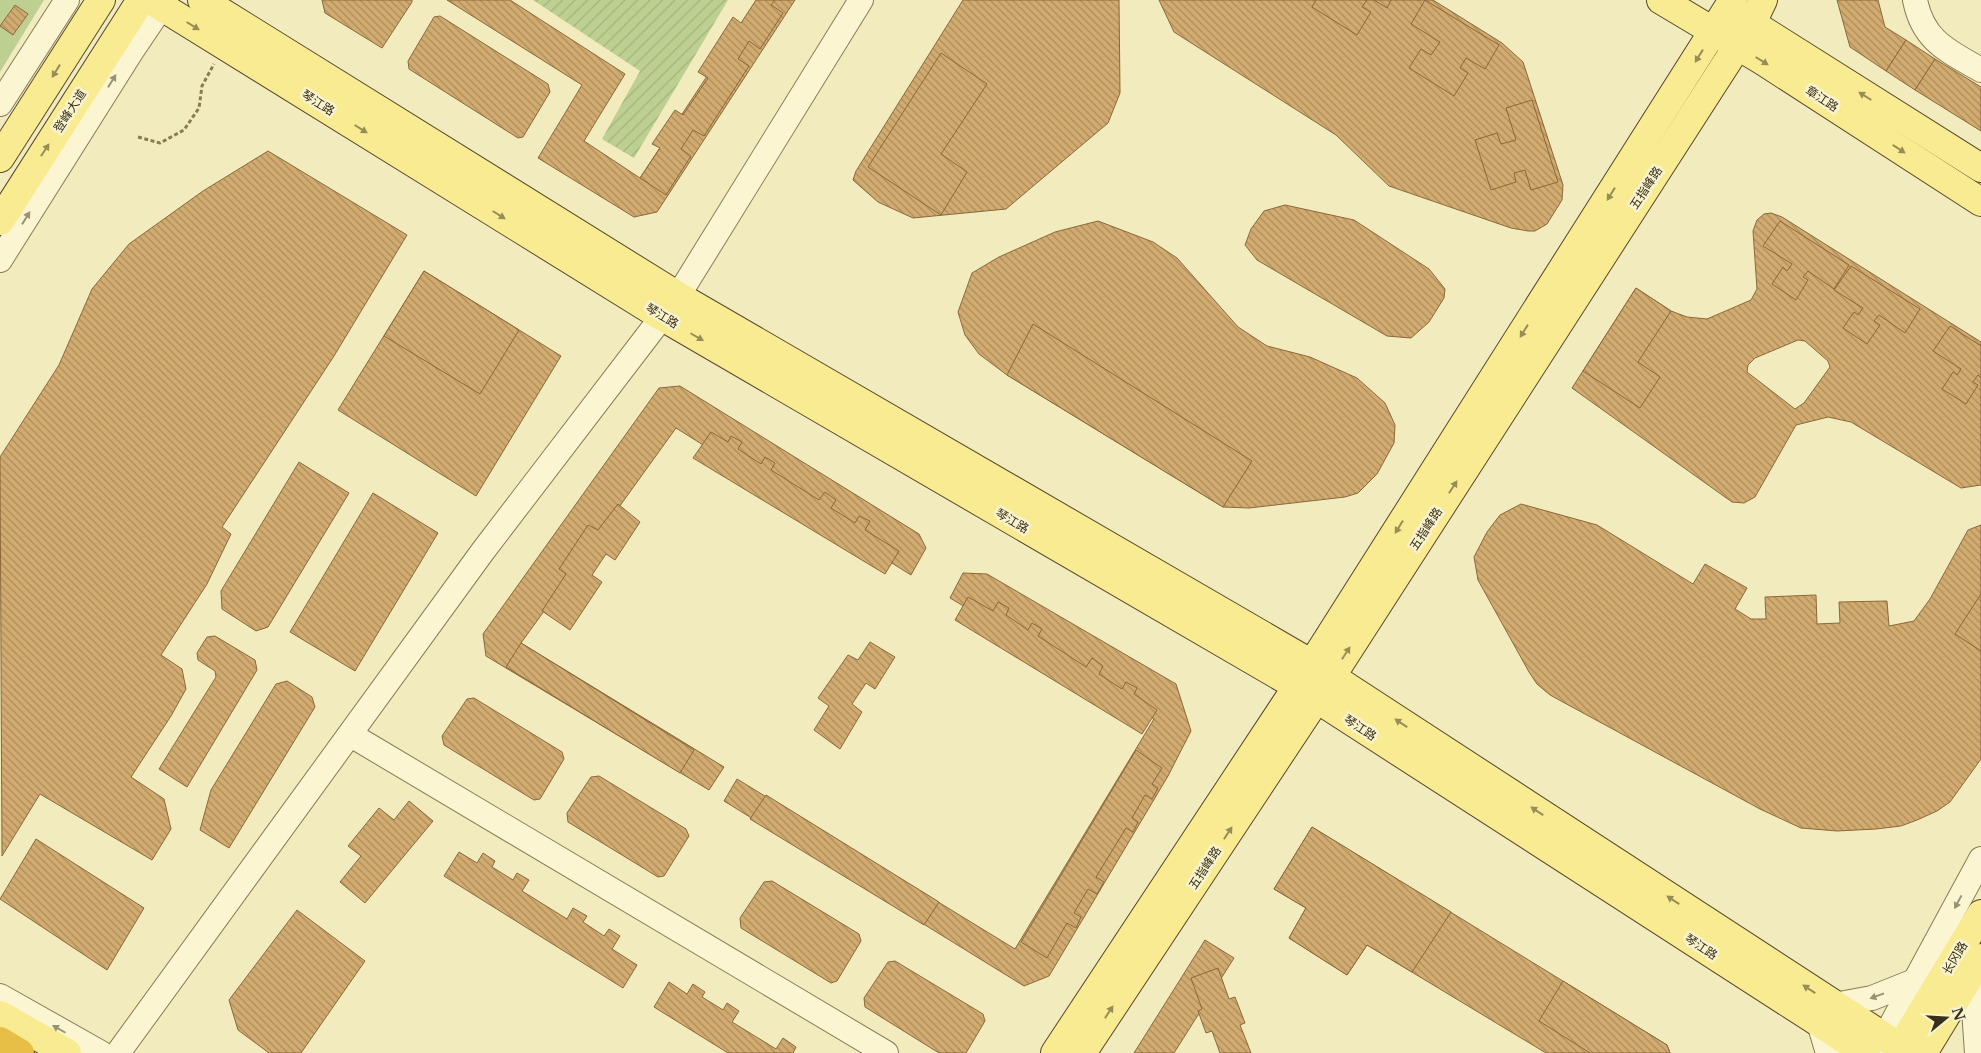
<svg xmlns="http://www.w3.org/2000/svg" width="1981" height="1053" font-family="'Libre Baskerville','Noto Sans SC',serif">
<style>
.park{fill:#bdd091}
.garden{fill:url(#garden-furrows)}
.building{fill:url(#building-back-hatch);stroke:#8b6939;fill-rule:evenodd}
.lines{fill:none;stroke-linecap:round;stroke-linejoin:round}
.minor-casing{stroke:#8a7b55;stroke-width:26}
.major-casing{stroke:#57482a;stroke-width:30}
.highway-casing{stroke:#57482a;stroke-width:30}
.path{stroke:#8a7b55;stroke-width:3;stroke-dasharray:4 2.5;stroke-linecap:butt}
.minor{stroke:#fbf6d1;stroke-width:24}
.major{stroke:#f8eb91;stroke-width:28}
.highway{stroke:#e8bf46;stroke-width:28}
.oneway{fill:#988d56}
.oneway2{fill:#9a9276}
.labels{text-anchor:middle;stroke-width:5;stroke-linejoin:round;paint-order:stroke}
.street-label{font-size:12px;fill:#382f1b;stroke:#f8f3ce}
</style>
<defs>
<pattern id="garden-furrows" width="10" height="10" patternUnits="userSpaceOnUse" patternTransform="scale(1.25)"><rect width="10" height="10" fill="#bdd091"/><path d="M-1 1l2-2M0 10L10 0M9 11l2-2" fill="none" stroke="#a3b37c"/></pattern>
<pattern id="building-back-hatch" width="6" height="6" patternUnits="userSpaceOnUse" patternTransform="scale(1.25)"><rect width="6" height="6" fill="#d2ab70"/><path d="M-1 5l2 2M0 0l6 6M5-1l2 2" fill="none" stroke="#ab8c5b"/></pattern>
</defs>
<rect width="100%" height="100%" fill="#f1ebbd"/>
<polygon class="park" points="0,0 44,0 0,72"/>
<polygon class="garden" points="533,0 728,0 634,158 602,139 640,71"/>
<g class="building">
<polygon points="322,0 412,0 412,2 382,48 325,13"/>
<polygon points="447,0 510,0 625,74 584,141 640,178 757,0 795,0 657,212 634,217 538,158 582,85"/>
<polygon points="756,0 775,0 771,5 783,13 760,49 749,41 738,59 749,66 704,136 693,130 681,149 691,156 666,195 640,178 660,148 652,144 675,110 683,115 708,78 698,72 733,17 741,23"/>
<polygon points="963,0 1119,0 1120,93 1108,123 1006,209 913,218 878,202 853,180 856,171"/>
<polygon points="1159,0 1433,0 1502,43 1523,62 1563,185 1562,200 1547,224 1535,231 1528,231 1511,228 1389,186 1336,135 1174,32"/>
<polygon points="1316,0 1367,0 1362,7 1371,12 1357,35 1312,7"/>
<polygon points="1374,0 1391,0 1387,8"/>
<polygon points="1425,0 1499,45 1485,69 1466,58 1460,68 1468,73 1454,96 1409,68 1421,49 1431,55 1440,42 1411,24"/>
<polygon points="1837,0 1878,0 1885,27 1906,40 1886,71 1850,47"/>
<polygon points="15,5 28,14 13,35 0,26"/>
<polygon points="440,16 548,84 550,92 523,137 518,138 409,69 408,61 434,17"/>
<polygon points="1906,40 1935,59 1915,90 1886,71"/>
<polygon points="941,53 987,84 941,154 967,172 941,215 868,167"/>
<polygon points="1935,59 1981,87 1981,131 1915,90"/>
<polygon points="1532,100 1558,182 1531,190 1525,170 1514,173 1516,182 1491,190 1475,140 1497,133 1501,144 1516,140 1506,108"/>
<polygon points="268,151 407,235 334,356 222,527 231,534 207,584 161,655 182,669 186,689 171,716 131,777 164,799 171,829 152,860 40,794 2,856 0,457 59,365 92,289 129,244 203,191"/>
<polygon points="1285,205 1354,220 1429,269 1445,289 1444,298 1429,322 1411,338 1387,336 1257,260 1245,245 1251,229 1264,211"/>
<path d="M1771,213l11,4 199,125v143l-20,3 -110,-66 -23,-5 -32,8 -41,72 -11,6 -12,-1 -160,-114 64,-100 35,23 16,6 20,2 44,-19 6,-11 -4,-58 4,-11 7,-6zM1798,340l7,1 23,20 2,6 -26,36 -9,6 -48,-37 1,-7 7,-7z"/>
<polygon points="1098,221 1153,242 1177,258 1238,327 1267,346 1310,357 1357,378 1385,403 1395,425 1394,443 1377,474 1358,493 1345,497 1249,508 1223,507 1007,375 979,354 965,335 958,312 972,273 999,257 1055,232"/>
<polygon points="1780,221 1849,265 1834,289 1808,271 1803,277 1808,280 1796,300 1772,284 1783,267 1787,271 1792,264 1763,246"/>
<polygon points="1851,266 1920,309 1905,333 1879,315 1874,321 1880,325 1867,344 1843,328 1854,312 1858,315 1863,308 1834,290"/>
<polygon points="424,271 561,356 476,496 338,410"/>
<polygon points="424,271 519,330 480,394 384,336"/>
<polygon points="1636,288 1671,311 1638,362 1660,377 1640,408 1583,371"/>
<polygon points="1033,324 1252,461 1223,507 1007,375"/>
<polygon points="1950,326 1981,346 1981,378 1978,375 1973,382 1978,385 1966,404 1942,389 1953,372 1957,375 1961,369 1933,351"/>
<polygon points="680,386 919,534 926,548 911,575 676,428 521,643 724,767 709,790 486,656 483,634 659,388"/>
<polygon points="711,432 728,442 731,436 742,442 738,449 761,464 765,457 775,463 771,470 819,500 825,492 836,500 831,508 855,523 859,516 870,521 865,530 899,551 885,574 693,458"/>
<polygon points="299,462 349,493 268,627 256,631 222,609 221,591"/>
<polygon points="373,493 438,533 355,671 290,632"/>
<polygon points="618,504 640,522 615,560 606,554 592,575 602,582 570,630 542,611 566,574 559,569 588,525 598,530"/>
<polygon points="1521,504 1597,525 1693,584 1705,564 1747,588 1735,609 1751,619 1766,619 1765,597 1816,595 1817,624 1840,623 1839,602 1887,601 1889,626 1914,621 1930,599 1968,530 1981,525 1981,759 1950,802 1937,811 1917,820 1901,826 1876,829 1837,831 1801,828 1760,809 1550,695 1537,684 1529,672 1478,580 1474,557 1487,532 1500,515"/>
<polygon points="963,573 987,574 1176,684 1191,731 1168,776 1049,976 1024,986 724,801 737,779 1015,949 1154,719 950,598"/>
<polygon points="1981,594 1981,651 1955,634"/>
<polygon points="968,597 993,611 998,602 1009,608 1006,615 1028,630 1032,623 1042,629 1038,636 1086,667 1092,658 1103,666 1099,674 1122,689 1126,682 1137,688 1134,694 1157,710 1142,734 955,620"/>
<polygon points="215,636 255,660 257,670 187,787 159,769 216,677 215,671 198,660 197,653 207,637"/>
<polygon points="870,642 895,657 875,689 866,683 852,704 862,712 840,749 814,730 829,706 818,698 848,655 858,660"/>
<polygon points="521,643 694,750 680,773 506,667"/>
<polygon points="287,681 312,697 315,707 229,848 200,830 211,790 276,684"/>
<polygon points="474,698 562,752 564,759 540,799 534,800 444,745 442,736 467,699"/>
<polygon points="1136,750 1162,768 1152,784 1158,788 1152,799 1145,795 1132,818 1138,822 1133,832 1126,828 1096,877 1104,882 1097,894 1088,889 1074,913 1081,917 1076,928 1067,923 1047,958 1021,942"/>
<polygon points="599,776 686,829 689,836 664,876 658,877 568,822 567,813 591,777"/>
<polygon points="766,795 939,902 924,925 750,819"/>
<polygon points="409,801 433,821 365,903 340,882 361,856 348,846 379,808 394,820"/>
<polygon points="1312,827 1667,1045 1670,1053 1546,1053 1367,945 1347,975 1289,938 1306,908 1274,889"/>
<polygon points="1312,827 1451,912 1412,972 1367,945 1347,975 1289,938 1306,908 1274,889"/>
<polygon points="36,839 144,908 107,970 0,899"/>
<polygon points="459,852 477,863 483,853 495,861 492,867 513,880 517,873 529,880 522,891 567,919 573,908 587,916 583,922 604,936 609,929 620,936 612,949 637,965 623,988 444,876"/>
<polygon points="772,881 859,934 861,941 837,981 831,983 741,928 740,918 764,882"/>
<polygon points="297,910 365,961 301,1053 269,1053 238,1030 229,1000"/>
<polygon points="1205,940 1234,958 1174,1053 1134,1053"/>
<polygon points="895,961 983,1014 985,1021 966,1053 939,1053 865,1007 864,998 888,962"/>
<polygon points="1218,968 1229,999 1235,997 1245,1023 1240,1025 1251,1053 1220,1053 1212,1031 1206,1033 1198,1011 1202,1009 1191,978"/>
<polygon points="1563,981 1667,1045 1670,1053 1590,1053 1539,1021"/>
<polygon points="669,982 687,994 693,984 705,992 702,997 723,1010 727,1003 739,1011 732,1022 776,1049 783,1038 796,1047 793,1053 728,1053 654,1007"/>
</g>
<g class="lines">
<g class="minor-casing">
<g id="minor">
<path d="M1915,0c8,41 33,51 66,70"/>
<polyline points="0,104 67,0"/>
<polyline points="0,260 131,52 166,0"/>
<polyline points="351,735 886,1053"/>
<polyline points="1973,994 1977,1053"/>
<polyline points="0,996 101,1053"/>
<polyline points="1834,1005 1872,998 1917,980"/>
<polyline points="1819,1023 1828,1053"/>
<polyline points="118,1053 483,551 678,296 861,0"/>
<polyline points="1876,1053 1981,859"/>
</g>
</g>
<g class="major-casing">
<g id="major">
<polyline points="151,0 661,316 1297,686 1866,1053"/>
<polyline points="202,0 678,296 1312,664 1909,1053"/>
<polyline points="1661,0 1763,61 1981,202"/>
<polyline points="1737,14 1981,168"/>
<polyline points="0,158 101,0"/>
<polyline points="0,221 141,0"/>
<polyline points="0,1015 67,1053"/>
<polyline points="1055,1053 1312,664 1733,0"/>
<polyline points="1082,1053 1331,677 1751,25 1763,0"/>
<polyline points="1897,1053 1981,914"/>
<polyline points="1923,1053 1981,958"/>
</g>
</g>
<g class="highway-casing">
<polyline id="highway" points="0,1041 20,1053"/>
</g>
<polyline class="path" points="138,137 160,143 184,130 199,108 202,86 214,64"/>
<use href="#minor" class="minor"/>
<use href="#major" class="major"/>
<use href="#highway" class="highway"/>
</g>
<defs><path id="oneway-solid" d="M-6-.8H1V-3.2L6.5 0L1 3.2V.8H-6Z" transform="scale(1.25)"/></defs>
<g class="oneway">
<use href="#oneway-solid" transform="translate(193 26) rotate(32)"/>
<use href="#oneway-solid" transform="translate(1699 56) rotate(122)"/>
<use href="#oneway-solid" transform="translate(1762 61) rotate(32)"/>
<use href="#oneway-solid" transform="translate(56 71) rotate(122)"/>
<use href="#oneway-solid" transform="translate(1865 96) rotate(-148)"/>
<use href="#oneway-solid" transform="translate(361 129) rotate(32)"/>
<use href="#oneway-solid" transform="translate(1899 149) rotate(33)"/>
<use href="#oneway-solid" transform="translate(45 150) rotate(-57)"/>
<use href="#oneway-solid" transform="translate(1611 194) rotate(122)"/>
<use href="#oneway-solid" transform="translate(499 215) rotate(32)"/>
<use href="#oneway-solid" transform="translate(1524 331) rotate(122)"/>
<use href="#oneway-solid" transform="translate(697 337) rotate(30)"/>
<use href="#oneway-solid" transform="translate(1453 487) rotate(-57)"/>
<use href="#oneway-solid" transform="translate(1399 527) rotate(122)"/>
<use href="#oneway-solid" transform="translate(1346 653) rotate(-57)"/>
<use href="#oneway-solid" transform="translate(1401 723) rotate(-147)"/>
<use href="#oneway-solid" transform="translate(1537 811) rotate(-147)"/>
<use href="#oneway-solid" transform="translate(1228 833) rotate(-57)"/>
<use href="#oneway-solid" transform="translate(1673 900) rotate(-147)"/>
<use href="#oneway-solid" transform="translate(1809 989) rotate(-147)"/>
<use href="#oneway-solid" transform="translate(1109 1012) rotate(-57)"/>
</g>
<g class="oneway2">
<use href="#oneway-solid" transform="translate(112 81) rotate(-58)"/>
<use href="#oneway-solid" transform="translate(26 218) rotate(-58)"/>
<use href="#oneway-solid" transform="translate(1958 902) rotate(118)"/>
<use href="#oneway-solid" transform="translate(1877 996) rotate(160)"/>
<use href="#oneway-solid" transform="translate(59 1029) rotate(-150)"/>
</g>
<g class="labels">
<g class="street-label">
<text transform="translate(1822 99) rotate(33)" y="4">章江路</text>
<text transform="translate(318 103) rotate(32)" y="4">琴江路</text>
<text transform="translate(70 111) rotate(-57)" y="4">登峰大道</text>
<text transform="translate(1646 188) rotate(-57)" y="4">五指峰路</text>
<text transform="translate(662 316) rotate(31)" y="4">琴江路</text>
<text transform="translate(1012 521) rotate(30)" y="4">琴江路</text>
<text transform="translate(1426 529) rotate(-57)" y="4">五指峰路</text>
<text transform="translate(1360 728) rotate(33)" y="4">琴江路</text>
<text transform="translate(1205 868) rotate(-57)" y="4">五指峰路</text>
<text transform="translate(1701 947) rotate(33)" y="4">琴江路</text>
<text transform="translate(1955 958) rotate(-59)" y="4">长冈路</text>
</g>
</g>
<g transform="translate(1946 1018) rotate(72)" stroke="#f8f3ce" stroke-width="4" paint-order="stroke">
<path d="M0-4L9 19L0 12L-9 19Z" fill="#382f1b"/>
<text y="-8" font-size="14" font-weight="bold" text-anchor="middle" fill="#382f1b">N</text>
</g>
</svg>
